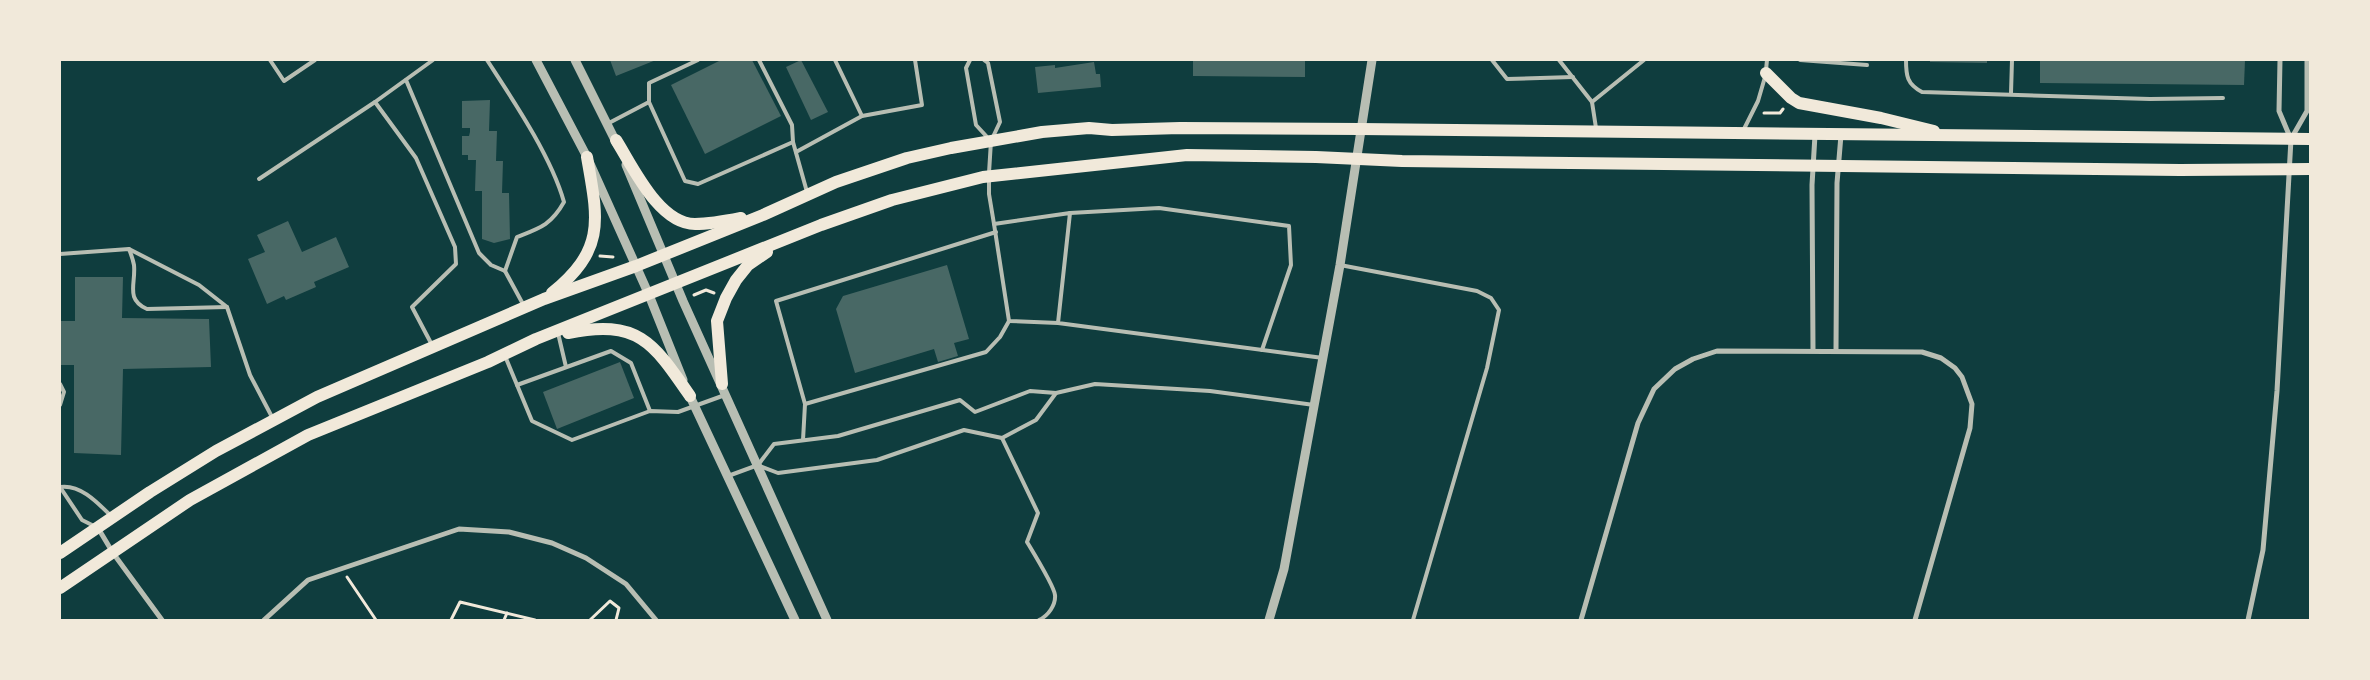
<svg xmlns="http://www.w3.org/2000/svg" width="2370" height="680" font-family="Poppins,sans-serif">
<style>
.building{fill:#486865}
.lines{fill:none;stroke-linecap:round;stroke-linejoin:round}
.path{stroke:#f1e9da;stroke-width:3}
.service{stroke:#b8beb3;stroke-width:4}
.minor{stroke:#b8beb3;stroke-width:5}
.tertiary{stroke:#b8beb3;stroke-width:9}
.primary{stroke:#f1e9da;stroke-width:12}
</style>
<rect width="100%" height="100%" fill="#0f3d3e"/>
<g class="building">
<polygon points="610,60 656,60 616,76"/>
<polygon points="721,60 752,60 781,116 705,154 671,85"/>
<polygon points="801,60 828,112 811,120 786,67"/>
<polygon points="1193,60 1305,60 1305,77 1193,76"/>
<polygon points="1930,60 1987,60 1987,63 1930,62"/>
<polygon points="2040,60 2245,60 2244,85 2040,83"/>
<polygon points="1094,62 1096,74 1100,74 1101,87 1038,93 1035,67 1055,65 1055,68"/>
<polygon points="490,100 489,131 497,131 496,161 503,161 502,193 509,193 510,239 494,243 482,239 482,191 475,191 476,160 468,160 468,155 462,155 462,136 469,136 470,132 470,128 462,128 462,101"/>
<polygon points="288,221 302,252 336,237 349,267 314,282 316,287 286,300 284,296 267,304 248,259 265,252 257,235"/>
<polygon points="947,265 969,339 954,343 958,356 938,362 934,349 855,373 836,309 843,296"/>
<polygon points="75,277 123,277 122,318 209,319 211,367 123,369 121,455 74,453 74,365 60,365 60,321 75,321"/>
<polygon points="620,362 634,398 557,429 543,392"/>
</g>
<g class="lines">
<g class="path">
<polyline points="1764,113 1780,113 1783,109"/>
<polyline points="600,256 613,257"/>
<polyline points="694,295 706,290 714,293"/>
<polyline points="347,577 376,620"/>
<polyline points="451,620 460,602 535,620"/>
<polyline points="504,620 507,613"/>
<polyline points="590,620 610,601 619,608 616,620"/>
</g>
<g class="service">
<polyline points="270,60 284,81 315,60"/>
<path d="M487,60c26,40 64,96 77,142 -13,23 -24,26 -47,35l-12,34"/>
<polyline points="759,60 792,125 793,142"/>
<polyline points="835,60 862,116"/>
<polyline points="970,60 966,68 976,125 988,138"/>
<polyline points="984,60 988,63 1000,122 991,141 989,173"/>
<polyline points="1492,60 1507,79 1573,77"/>
<polyline points="1559,60 1592,102 1596,128"/>
<polyline points="1800,60 1867,65"/>
<path d="M1906,60c0,16 1,24 16,32l228,7 73,-1"/>
<polyline points="1766,70 1767,60"/>
<polyline points="406,80 479,253 491,265 505,271 524,306"/>
<polyline points="2011,93 2012,60"/>
<polyline points="375,102 416,158 455,247 456,264 412,307 432,345"/>
<polyline points="649,102 649,83 698,60"/>
<polyline points="1592,102 1644,60"/>
<polyline points="607,124 649,102 685,181 698,184 793,142 807,192"/>
<polyline points="1743,131 1758,101 1765,77"/>
<polyline points="796,152 862,116 922,105 915,60"/>
<polyline points="259,179 375,102 433,60"/>
<polyline points="989,180 989,194 994,224"/>
<polyline points="1070,213 1159,208 1289,226 1291,265 1262,350"/>
<path d="M129,249c2,5 4,11 5,16 2,19 -9,34 13,44l80,-2"/>
<polyline points="60,254 129,249 199,285 227,307 250,375 272,417"/>
<polyline points="1340,265 1477,291 1491,298 1499,310 1487,368 1413,620"/>
<polyline points="1058,323 1009,321 994,224 1070,213 1058,323 1323,358"/>
<polyline points="558,333 566,367"/>
<polyline points="505,356 532,421 572,440 650,411 678,412 725,395"/>
<polyline points="60,384 64,392 60,405"/>
<polyline points="517,385 611,351 631,363 650,411"/>
<polyline points="805,404 986,352 1000,337 1009,321"/>
<polyline points="1002,438 1036,420 1056,393"/>
<polyline points="803,440 805,404 776,301 996,232"/>
<path d="M760,466l18,7 99,-13 87,-30 38,8 36,75 -11,29c6,10 27,44 28,53 1,10 -7,21 -16,25"/>
<polyline points="728,476 758,465 774,444 838,436 960,400 975,412 1030,391 1056,393 1095,384 1210,391 1314,405"/>
<path d="M60,487c20,-3 37,15 50,28"/>
<polyline points="60,487 82,520 94,526"/>
</g>
<g class="minor">
<polyline points="2280,60 2279,111 2290,137"/>
<polyline points="1813,350 1812,185 1815,135"/>
<polyline points="1836,350 1837,183 1841,135"/>
<polyline points="98,528 113,553 162,620"/>
<polyline points="264,620 308,580 459,529 509,532 552,543 586,558 626,584 656,620"/>
<polyline points="1581,620 1638,423 1654,389 1675,369 1693,359 1717,351 1922,352 1941,358 1955,368 1962,377 1972,404 1970,428 1915,620"/>
<polyline points="2248,620 2263,550 2277,391 2291,139 2307,111 2307,60"/>
</g>
<g class="tertiary">
<polyline points="536,60 587,157 649,295 683,380"/>
<polyline points="575,60 617,144"/>
<polyline points="626,165 683,301 827,620"/>
<polyline points="688,392 795,620"/>
<polyline points="1269,620 1284,569 1340,265 1372,60"/>
</g>
<g class="primary">
<polyline points="1766,73 1791,98 1799,103 1881,118 1934,131"/>
<path d="M616,140c17,27 43,84 79,84 15,0 31,-3 46,-6"/>
<path d="M552,293c54,-44 46,-73 35,-136"/>
<path d="M568,333c70,-14 85,9 122,63"/>
<polyline points="722,384 717,321 726,298 736,280 748,265 767,252"/>
<polyline points="60,553 150,492 216,451 317,397 544,299 636,266 763,215 836,182 907,158 951,148 1042,132 1089,128 1112,130 1180,128 1360,129 2310,139"/>
<polyline points="60,588 190,500 308,435 488,362 536,339 821,225 892,200 983,177 1187,155 1316,157 1402,161 2180,170 2310,169"/>
</g>
</g>
<rect width="2370" height="680" fill="none" stroke="#f1e9da" stroke-width="122"/>
</svg>
